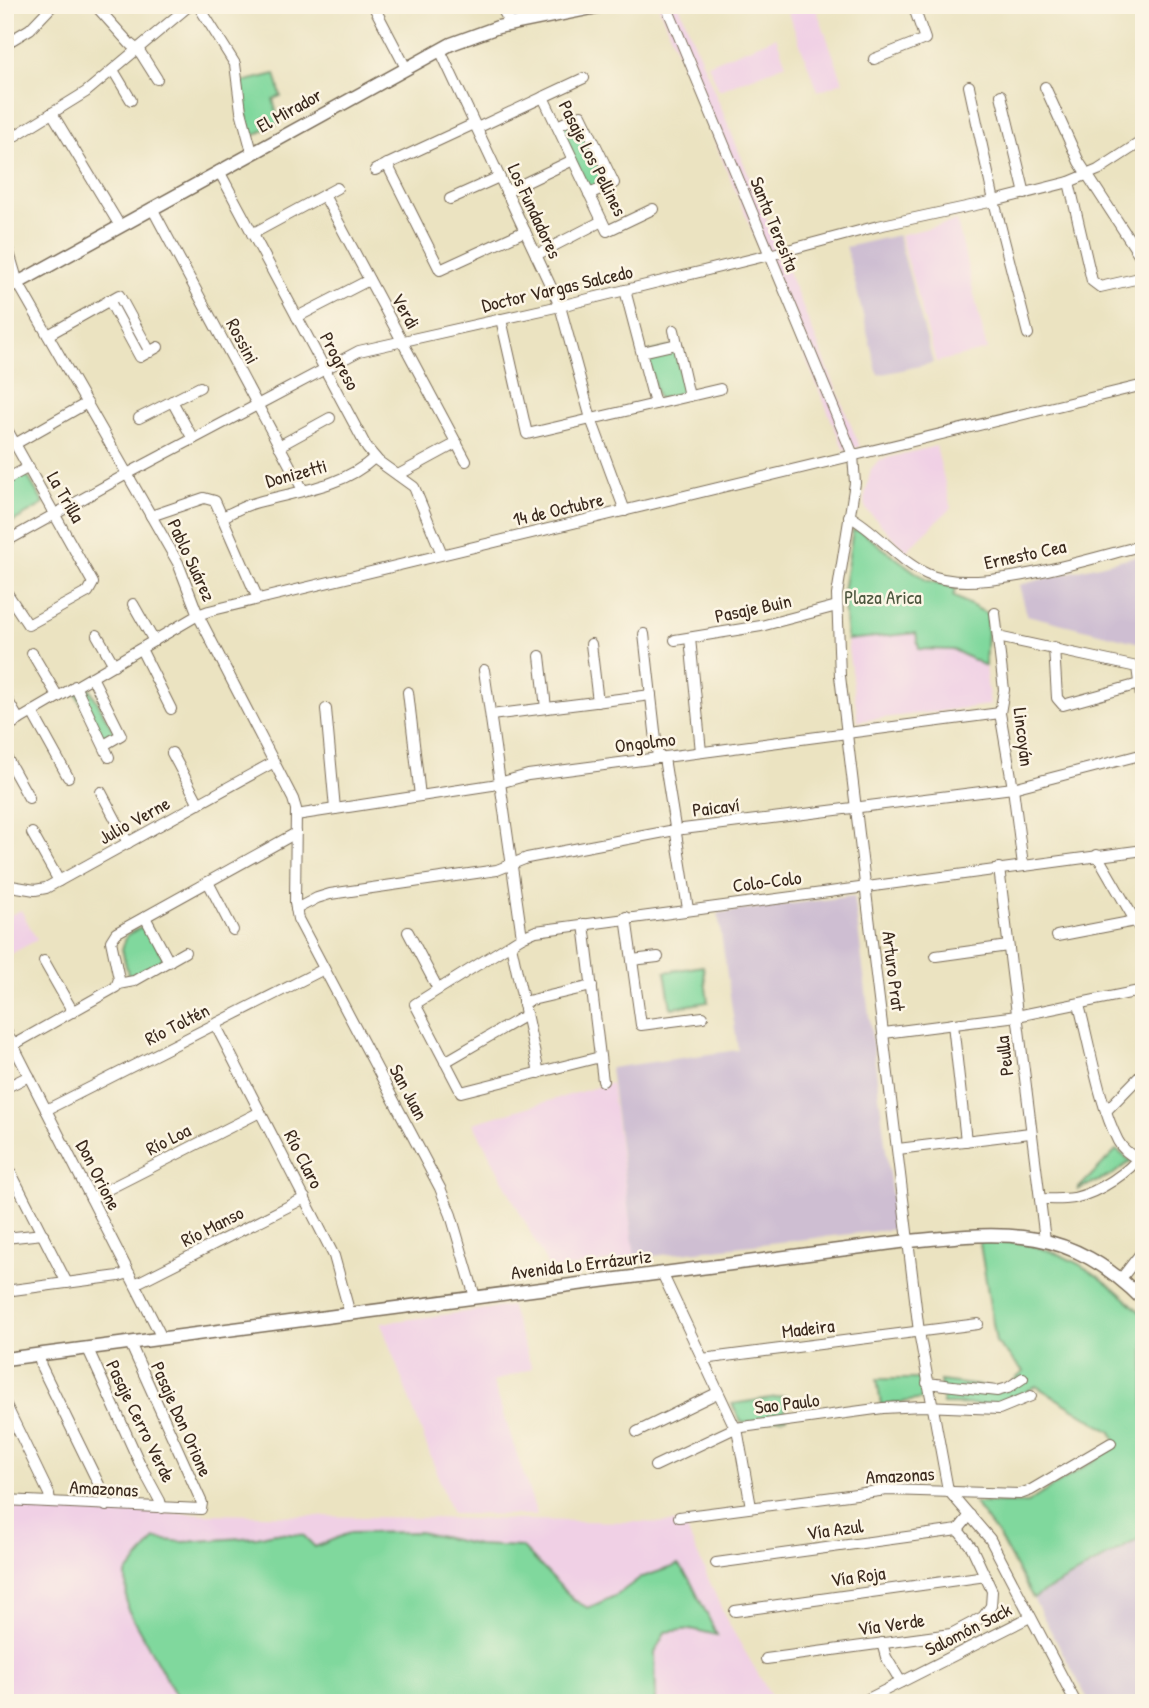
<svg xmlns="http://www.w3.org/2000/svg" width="1149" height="1708" font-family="'Patrick Hand',sans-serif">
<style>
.built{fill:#f0d0e5}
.industrial{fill:#cebed2}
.green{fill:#80d89d;stroke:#5e815e;stroke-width:2}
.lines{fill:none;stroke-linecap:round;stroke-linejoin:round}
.minor-casing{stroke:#796b57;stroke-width:12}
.major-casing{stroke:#796b57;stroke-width:15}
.minor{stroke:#fff;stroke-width:10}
.major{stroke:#fff;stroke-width:12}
.labels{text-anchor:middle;stroke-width:5;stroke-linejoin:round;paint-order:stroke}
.street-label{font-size:19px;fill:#3b2a1e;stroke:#fcf5e5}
.park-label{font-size:19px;fill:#4c563e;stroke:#fcf5e5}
</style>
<rect width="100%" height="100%" fill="#fcf5e5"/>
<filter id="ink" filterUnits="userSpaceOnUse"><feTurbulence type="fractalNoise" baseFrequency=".0143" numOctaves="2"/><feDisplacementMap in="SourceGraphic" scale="14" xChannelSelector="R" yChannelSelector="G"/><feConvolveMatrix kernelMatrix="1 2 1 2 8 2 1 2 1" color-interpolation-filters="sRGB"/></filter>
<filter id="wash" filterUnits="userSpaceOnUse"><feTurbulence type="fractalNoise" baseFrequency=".00686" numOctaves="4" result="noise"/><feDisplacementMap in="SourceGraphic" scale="28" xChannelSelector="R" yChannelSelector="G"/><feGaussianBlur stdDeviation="1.57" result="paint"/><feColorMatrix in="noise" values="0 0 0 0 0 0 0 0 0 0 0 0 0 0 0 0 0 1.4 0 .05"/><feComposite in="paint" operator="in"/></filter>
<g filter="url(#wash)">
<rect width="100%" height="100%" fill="#ebe3c1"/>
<g class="built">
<polygon points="658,5 679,5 860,447 844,450"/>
<polygon points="785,5 815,5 843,82 818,91"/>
<polygon points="776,37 786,64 719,90 708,64"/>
<polygon points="957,221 987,350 936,362 900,235"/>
<polygon points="936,446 951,508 906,551 866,509 864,500 871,469 879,460"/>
<polygon points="916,633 919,648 954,650 985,666 990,705 858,721 847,640"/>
<polygon points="5,904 11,915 21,910 37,940 5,957"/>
<polygon points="611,1083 635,1258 550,1270 473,1123"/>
<polygon points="510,1306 532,1368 493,1382 537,1515 452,1514 381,1323"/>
<polygon points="5,1507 209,1514 684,1523 726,1619 775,1703 5,1703"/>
</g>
<g class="industrial">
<polygon points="898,235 933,363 878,375 846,247"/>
<polygon points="1144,554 1144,644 1027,615 1019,585"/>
<polygon points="854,896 896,1229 635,1258 610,1068 738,1050 718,913"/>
<polygon points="1144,1536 1144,1703 1090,1703 1033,1598"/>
</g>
<g class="green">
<polygon points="275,74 281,96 273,99 279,122 251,137 244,105 242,82"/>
<polygon points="580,116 613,182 589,193 558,127"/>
<polygon points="675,346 684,393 658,399 646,353"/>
<polygon points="25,472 44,504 5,526 5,484"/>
<polygon points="853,530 860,531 926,580 956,588 953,596 988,614 985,666 954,650 919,649 916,633 847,640 843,592"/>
<polygon points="88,685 115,734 102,741 75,692"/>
<polygon points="147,924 164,959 129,978 122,949 127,935"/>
<polygon points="703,966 708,1002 671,1008 665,972"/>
<polygon points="1116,1150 1131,1161 1112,1175 1077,1190"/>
<path d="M979,1238c18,2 37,3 54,8 44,10 80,39 111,70v220l-111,62 -35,-63 -24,-32h53l91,-58 -7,-13 -75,-46 -32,19 -61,-1 -3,-23 50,6h15l19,-15 -28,-30z"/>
<polygon points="877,1379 920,1379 924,1399 881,1405"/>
<polygon points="784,1396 786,1418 746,1423 741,1422 732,1404"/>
<polygon points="419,1532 477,1545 522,1547 574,1600 588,1608 617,1595 640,1578 678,1565 690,1580 717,1635 691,1629 665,1632 655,1653 656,1703 180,1703 127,1608 126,1574 155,1539 184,1542 257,1537 274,1533 303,1535 315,1547 349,1533"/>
</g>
</g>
<g filter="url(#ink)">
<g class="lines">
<g class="minor-casing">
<g id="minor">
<polyline points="95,5 130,44 140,52 157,79"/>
<polyline points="198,5 235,64 241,111 252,152"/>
<polyline points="373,5 406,68"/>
<polyline points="500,5 511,24"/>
<polyline points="666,5 853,455 855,483 837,595 840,676 919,1332 948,1490 990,1539 1076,1703"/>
<polyline points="5,44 30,29 53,5"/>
<polyline points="440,50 560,306 591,419 625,511"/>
<polyline points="874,59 925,39 913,5"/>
<polyline points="113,70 131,100"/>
<polyline points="969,86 994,201 1028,334"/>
<polyline points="1045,87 1079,162 1144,262"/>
<polyline points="1001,95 1025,194"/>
<polyline points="543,97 607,231 653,209"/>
<polyline points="52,113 120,226"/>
<polyline points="557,126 581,115 614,183 589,194"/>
<polyline points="477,128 584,78"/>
<polyline points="5,142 86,92 190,5"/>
<polyline points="387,164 440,270 525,231"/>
<polyline points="375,170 474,124"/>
<polyline points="219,171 367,448 378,461 414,487 442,554"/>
<polyline points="1069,182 1092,281 1100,287 1144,277"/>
<polyline points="506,192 573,160"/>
<polyline points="324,195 466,461"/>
<polyline points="450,199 499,177"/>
<polyline points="152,208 303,490"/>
<polyline points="252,234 337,188"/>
<polyline points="5,239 18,283 178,563 198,615 293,799 296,809 295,903 298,919 440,1188 451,1215 475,1297"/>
<polyline points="536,255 602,221"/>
<polyline points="625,290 655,404"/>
<polyline points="109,300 140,357 158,347"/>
<polyline points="297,317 369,280"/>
<polyline points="501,319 527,434 720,389"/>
<polyline points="674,330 689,396"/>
<polyline points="48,335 119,295 150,352"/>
<polyline points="642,352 677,344"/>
<polyline points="172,401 193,439"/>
<polyline points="139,418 200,387"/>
<polyline points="5,426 93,583 88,592 28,625 5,590"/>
<polyline points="15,444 87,403"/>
<polyline points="279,446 330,418"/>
<polyline points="398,475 457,443"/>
<polyline points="5,480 29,467"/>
<polyline points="151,516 204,498 215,501 258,599"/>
<path d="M849,516c28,15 48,44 78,58 48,23 164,-16 217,-29"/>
<path d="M223,517c11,-6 23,-12 35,-15 39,-11 85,-15 116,-44"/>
<polyline points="5,542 127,474 359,351 560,306 769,255 878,226 994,201 1069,182 1098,170 1144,140"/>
<polyline points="133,604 154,641"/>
<polyline points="995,613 1004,690 1000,713 1013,788 1023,865"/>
<polyline points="644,634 658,758"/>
<polyline points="97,635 114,665"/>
<polyline points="998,637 1137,667 1144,720"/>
<polyline points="690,638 701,752"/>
<polyline points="675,640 761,626 837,606"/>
<polyline points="591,644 598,702"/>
<polyline points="1054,647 1057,698 1063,705 1139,684"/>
<polyline points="141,649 171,709"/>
<polyline points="32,653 58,697"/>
<polyline points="540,656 546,708"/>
<polyline points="484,670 522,937"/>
<polyline points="92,677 121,735 104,745"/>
<polyline points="75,686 109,757"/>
<polyline points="408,692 420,796"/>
<polyline points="5,696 19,720"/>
<polyline points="326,709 335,809"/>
<polyline points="32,712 68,777"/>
<polyline points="491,715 651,695"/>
<polyline points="5,728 198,615 209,611 1144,385"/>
<polyline points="172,753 199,804"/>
<polyline points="5,755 29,798"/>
<polyline points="664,758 688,909"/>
<polyline points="101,792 128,843"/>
<polyline points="296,815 492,785 528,775 1000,713"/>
<polyline points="32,833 59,881"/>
<polyline points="1097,855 1144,936"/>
<polyline points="999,868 1045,1240"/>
<polyline points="208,882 233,930"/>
<polyline points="5,885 35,890 46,888 274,762"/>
<polyline points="296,909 317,898 330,894 497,870 527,858 675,830 1013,788 1144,754"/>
<polyline points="145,917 169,962"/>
<polyline points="626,917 641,1025 703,1017"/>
<polyline points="584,924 603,1081"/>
<polyline points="408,932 438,989"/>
<polyline points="1057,936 1135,921"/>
<polyline points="511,945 539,1073"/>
<polyline points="936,956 1008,946"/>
<polyline points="632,960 658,957"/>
<polyline points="44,961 73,1012"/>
<polyline points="118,984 134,981 185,952"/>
<polyline points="523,1002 592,986"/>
<path d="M1079,1005c11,41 20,99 39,136 5,9 12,14 20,18"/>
<polyline points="215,1024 334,1256 350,1314"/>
<polyline points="953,1024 966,1141"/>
<polyline points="5,1029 162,1338"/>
<polyline points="884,1033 1017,1016 1144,990"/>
<polyline points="13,1045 116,987 119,979 111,941 116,933 296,833"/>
<polyline points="600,1057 461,1092 415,1004 522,937 536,931 1144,850"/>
<polyline points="445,1062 526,1015"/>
<polyline points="5,1088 29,1076"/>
<polyline points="46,1110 324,969"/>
<polyline points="1106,1111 1144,1072"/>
<polyline points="898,1149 1030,1133"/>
<polyline points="5,1161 67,1283"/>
<polyline points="91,1198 260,1112"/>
<path d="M1040,1199c11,0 22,1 34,-1 26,-6 54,-25 70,-46"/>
<polyline points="5,1238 43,1234"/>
<polyline points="662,1273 738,1434 751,1507"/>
<polyline points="1120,1280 1144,1249"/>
<polyline points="135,1284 305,1198"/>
<polyline points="5,1291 119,1276 129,1273"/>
<polyline points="88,1349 140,1464 160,1501 162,1508"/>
<polyline points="39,1355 41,1366 104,1495 106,1506"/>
<polyline points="702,1359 978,1324"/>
<polyline points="927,1383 997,1391 1008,1388 1023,1378"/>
<polyline points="5,1403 49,1494 50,1502"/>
<polyline points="637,1432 717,1393"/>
<polyline points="655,1466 735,1428 883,1408 923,1406 999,1409 1031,1396"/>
<polyline points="5,1500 201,1509 202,1503 130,1343"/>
<polyline points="679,1517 887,1490 1020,1494 1031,1490 1111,1443"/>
<polyline points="716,1563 958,1530"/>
<polyline points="735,1611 986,1576"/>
<polyline points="882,1643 886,1657 901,1682"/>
<polyline points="766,1659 951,1634 983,1617 991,1606 992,1591 972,1548 958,1530 970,1515"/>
<polyline points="860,1703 1030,1617"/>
</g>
</g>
<g class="major-casing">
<g id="major">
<polyline points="5,290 451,44 498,27 607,5"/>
<path d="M5,1359l895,-117c102,-10 166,-20 244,59"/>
</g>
</g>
<use href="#minor" class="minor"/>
<use href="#major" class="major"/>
</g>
</g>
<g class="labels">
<g class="street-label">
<text transform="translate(289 110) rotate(-29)" y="7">El Mirador</text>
<text transform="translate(593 158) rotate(63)" y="7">Pasaje Los Pellines</text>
<text transform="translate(535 211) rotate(65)" y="7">Los Fundadores</text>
<text transform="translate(775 224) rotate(68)" y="7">Santa Teresita</text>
<text transform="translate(557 288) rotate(-13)" y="7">Doctor Vargas Salcedo</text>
<text transform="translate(406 311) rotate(61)" y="7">Verdi</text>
<text transform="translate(243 341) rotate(62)" y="7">Rossini</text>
<text transform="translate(340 361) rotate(62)" y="7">Progreso</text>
<text transform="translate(296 473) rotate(-15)" y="7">Donizetti</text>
<text transform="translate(66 497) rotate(60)" y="7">La Trilla</text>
<text transform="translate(558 509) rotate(-13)" y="7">14 de Octubre</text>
<text transform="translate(1025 554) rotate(-12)" y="7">Ernesto Cea</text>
<text transform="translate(192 560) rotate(65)" y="7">Pablo Suárez</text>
<text transform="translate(753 608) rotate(-12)" y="7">Pasaje Buin</text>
<text transform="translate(1024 737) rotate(83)" y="7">Lincoyán</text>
<text transform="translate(645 742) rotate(-7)" y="7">Ongolmo</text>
<text transform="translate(716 807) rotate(-7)" y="7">Paicaví</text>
<text transform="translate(134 820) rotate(-29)" y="7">Julio Verne</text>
<text transform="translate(767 881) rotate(-7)" y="7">Colo-Colo</text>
<text transform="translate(894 971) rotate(83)" y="7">Arturo Prat</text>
<text transform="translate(177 1024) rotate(-27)" y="7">Río Toltén</text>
<text transform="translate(1004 1056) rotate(-97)" y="7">Peulla</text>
<text transform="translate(409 1092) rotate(62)" y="7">San Juan</text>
<text transform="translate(168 1139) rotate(-27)" y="7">Río Loa</text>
<text transform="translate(304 1159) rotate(63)" y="7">Río Claro</text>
<text transform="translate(99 1175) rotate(63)" y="7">Don Orione</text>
<text transform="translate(212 1226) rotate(-27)" y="7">Río Manso</text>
<text transform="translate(581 1264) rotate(-7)" y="7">Avenida Lo Errázuriz</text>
<text transform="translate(808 1328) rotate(-7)" y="7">Madeira</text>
<text transform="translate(787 1403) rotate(-7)" y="7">Sao Paulo</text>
<text transform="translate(182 1419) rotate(66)" y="7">Pasaje Don Orione</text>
<text transform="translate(141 1421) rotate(64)" y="7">Pasaje Cerro Verde</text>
<text transform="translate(900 1475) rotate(-3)" y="7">Amazonas</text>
<text transform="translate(104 1488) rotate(3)" y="7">Amazonas</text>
<text transform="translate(835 1529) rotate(-8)" y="7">Vía Azul</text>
<text transform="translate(858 1576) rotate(-8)" y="7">Vía Roja</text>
<text transform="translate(891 1624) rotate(-8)" y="7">Vía Verde</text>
<text transform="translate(968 1629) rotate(-27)" y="7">Salomón Sack</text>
</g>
<g class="park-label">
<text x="883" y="604">Plaza Arica</text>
</g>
</g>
<rect width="1149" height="1708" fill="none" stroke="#fcf5e5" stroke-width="28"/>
</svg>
